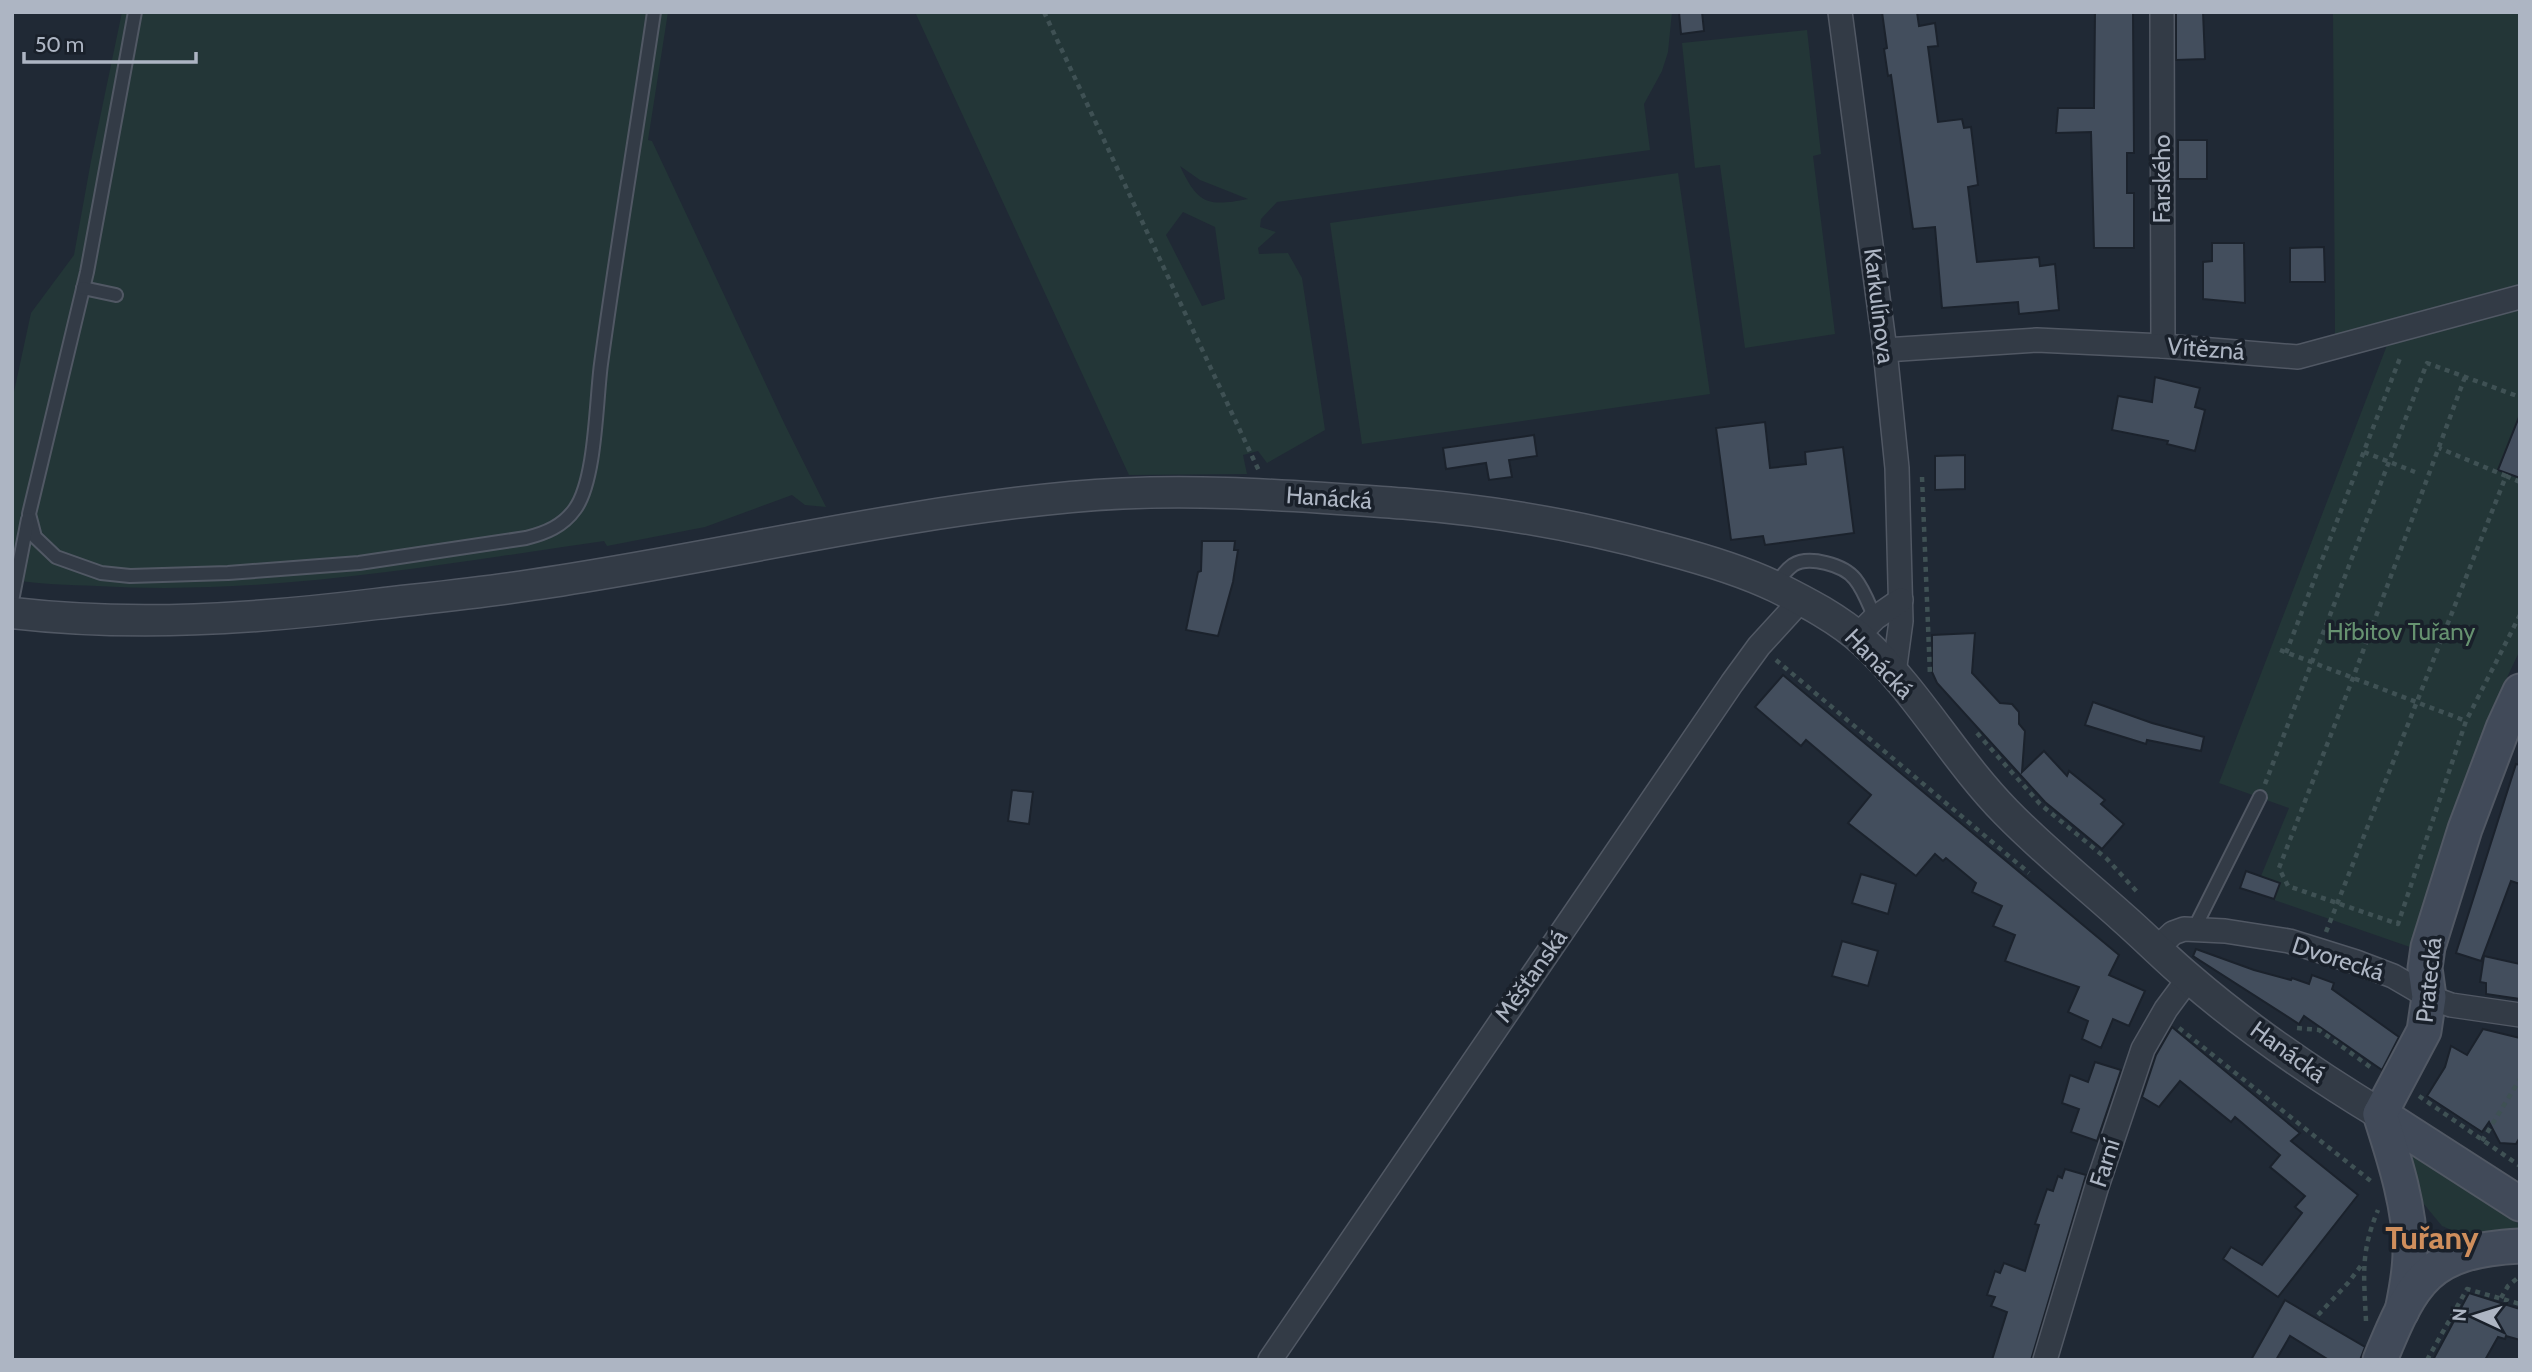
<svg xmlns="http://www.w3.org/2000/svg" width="2532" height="1372" font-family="Cabin,sans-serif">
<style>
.green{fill:#233637;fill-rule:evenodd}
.building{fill:#434e5d;stroke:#1b222c;stroke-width:2}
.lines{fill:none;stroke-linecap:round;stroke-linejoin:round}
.service-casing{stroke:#515864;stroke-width:16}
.minor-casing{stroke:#515864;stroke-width:26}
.tertiary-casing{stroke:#515864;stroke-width:33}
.secondary-casing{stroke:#515864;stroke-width:37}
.path{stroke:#3f5154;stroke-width:4.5;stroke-dasharray:5 5;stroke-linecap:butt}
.service{stroke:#333b46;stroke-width:12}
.minor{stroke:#333b46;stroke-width:23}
.tertiary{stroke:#333b46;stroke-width:30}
.secondary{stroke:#414a59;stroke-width:33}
.labels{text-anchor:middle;stroke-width:7;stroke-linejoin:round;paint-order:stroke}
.street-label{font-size:24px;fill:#adb5c3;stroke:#19202a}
.park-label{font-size:24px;fill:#669270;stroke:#19202a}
.district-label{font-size:32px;font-weight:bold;fill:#cf8e5c;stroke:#19202a}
</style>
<rect width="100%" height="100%" fill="#202935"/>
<g class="green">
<path d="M122,12h546l-20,128 4,1 133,284 41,82 -21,-2 -13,-10 -87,32 -98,19 -3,-5c-168,24 -336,55 -507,45 -28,-1 -57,-2 -85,-6v-179l19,-88 43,-58 17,-94z"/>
<path d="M915,12h757l-4,40 -6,19 -18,33 6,46 -373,52 -16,17 -1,8 16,5 -18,16 1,6 29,-1 14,25 23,152 -58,33 -9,-12 -15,4 4,19 -118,1zM1180,166l20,14 48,19c-41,8 -50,5 -68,-33zM1183,212l32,15 10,72 -23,7 -36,-71z"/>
<polygon points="2333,12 2520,12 2520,292 2410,321 2335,334"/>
<polygon points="1807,30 1821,154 1813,156 1835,334 1745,348 1720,165 1695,168 1682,43"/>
<polygon points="1678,173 1710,394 1362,444 1330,223"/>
<polygon points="2520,305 2520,650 2487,720 2410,947 2254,893 2289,808 2219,783 2389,340"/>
<polygon points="2417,1150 2520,1225 2520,1236 2486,1237 2458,1233 2442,1226 2414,1192 2407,1152"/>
</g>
<g class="building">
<polygon points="1679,12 1702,12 1704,31 1681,34"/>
<polygon points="1882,12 1917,12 1919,26 1935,23 1938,46 1928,47 1938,122 1962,119 1964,128 1971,127 1978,185 1968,187 1977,262 2039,257 2040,266 2055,264 2059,310 2019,314 2018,302 1942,308 1935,227 1913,229 1891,75 1888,76 1884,49 1887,48"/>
<polygon points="2095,12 2133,12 2134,153 2127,153 2127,193 2134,193 2134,248 2094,248 2091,132 2056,133 2058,108 2094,108"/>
<polygon points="2176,12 2203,12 2205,59 2176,60"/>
<rect x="2178" y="140" width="29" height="39"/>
<polygon points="2212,243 2244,243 2245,303 2203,299 2203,262 2212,261"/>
<polygon points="2324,247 2325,282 2290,282 2290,248"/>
<polygon points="2155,377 2200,388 2195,407 2205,410 2195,451 2167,444 2168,441 2112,430 2118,396 2152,402"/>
<polygon points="2519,417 2520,417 2520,478 2498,470"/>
<polygon points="1765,422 1770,468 1806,464 1805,452 1843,447 1854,533 1765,545 1763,536 1731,540 1716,428"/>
<polygon points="1534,435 1537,456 1509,460 1512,477 1489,480 1486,463 1446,469 1443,448"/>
<polygon points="1965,455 1965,489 1935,490 1935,456"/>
<polygon points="1202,541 1235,541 1234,550 1238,550 1233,582 1218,636 1186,630 1198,572 1201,571"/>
<polygon points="1975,633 1972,673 2000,703 2012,704 2019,712 2019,724 2025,731 2022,772 2044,751 2067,776 2069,771 2105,800 2101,804 2124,824 2102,849 2045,802 1937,683 1932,672 1932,635"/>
<polygon points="1783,675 2119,955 2109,975 2145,991 2129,1026 2113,1019 2101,1048 2082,1039 2088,1021 2068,1012 2079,987 2005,961 2015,935 1993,926 2002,906 1972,892 1976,883 1946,858 1943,861 1935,854 1916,876 1848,823 1871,795 1806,740 1801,746 1755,707"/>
<polygon points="2093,702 2152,723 2204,737 2201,751 2147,740 2146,744 2085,725"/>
<polygon points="2516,764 2520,765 2520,884 2511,881 2481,961 2456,953"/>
<polygon points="1012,790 1033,792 1029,824 1008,821"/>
<polygon points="2246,871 2280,883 2274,899 2240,888"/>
<polygon points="1861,874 1896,884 1888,914 1852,903"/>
<polygon points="1842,941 1878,951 1868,986 1832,976"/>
<polygon points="2196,949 2254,970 2291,980 2292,978 2309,984 2312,975 2334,983 2332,989 2399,1037 2382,1070 2304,1016 2299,1024 2193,956"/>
<polygon points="2484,956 2520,964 2520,999 2486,994 2486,983 2480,982"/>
<polygon points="2172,1027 2300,1133 2291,1141 2358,1195 2278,1297 2223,1259 2231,1247 2262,1265 2302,1213 2295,1207 2305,1196 2270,1167 2280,1155 2235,1117 2231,1122 2180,1081 2159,1107 2142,1097 2156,1055"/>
<polygon points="2483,1029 2520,1038 2520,1137 2516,1144 2500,1143 2489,1122 2482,1132 2427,1096 2445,1067 2451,1046 2467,1055"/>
<polygon points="2095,1062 2121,1070 2097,1141 2071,1132 2079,1109 2062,1103 2070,1075 2088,1082"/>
<polygon points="2065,1169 2086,1175 2031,1360 1992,1360 2007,1312 1991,1306 1995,1297 1987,1295 1995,1271 2000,1273 2004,1263 2025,1271 2039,1225 2035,1224 2047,1189 2053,1191 2058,1176 2062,1178"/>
<polygon points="2469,1293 2520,1309 2520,1340 2506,1336 2505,1339 2498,1337 2485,1360 2433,1360"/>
<polygon points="2285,1300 2365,1347 2360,1360 2329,1360 2290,1336 2276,1360 2251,1360"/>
</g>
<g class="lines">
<g class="service-casing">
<g id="service">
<path d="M135,12l-48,260 -58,242 6,23 21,20 45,16 29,3 98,-3 131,-10 167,-25c20,-5 37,-12 49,-29 21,-29 21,-108 26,-145 16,-118 36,-235 53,-352"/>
<polyline points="83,288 116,295"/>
<path d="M1775,585c5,-7 11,-15 18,-20 16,-10 51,0 62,14 9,11 14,26 20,39"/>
<polyline points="12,601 28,519"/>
<polyline points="2194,929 2260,797"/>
</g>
</g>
<g class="minor-casing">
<g id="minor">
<polyline points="1840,12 1885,350 1897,468 1901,621 1894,673"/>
<polyline points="2162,12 2163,346"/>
<polyline points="1885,350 2037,340 2163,346 2298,357 2520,297"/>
<polyline points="1857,636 1875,618 1901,600"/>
<polyline points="2157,948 2173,933 2184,929 2225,931 2289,941 2356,962 2393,976 2429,997 2451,1005 2520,1015"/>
<polyline points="1270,1360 1732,683 1759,646 1801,600"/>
<polyline points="2045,1360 2097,1186 2143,1049 2166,1009 2189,978"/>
</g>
</g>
<g class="tertiary-casing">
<path id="tertiary" d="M12,613c122,14 243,6 364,-9 52,-6 104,-11 155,-19 180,-26 358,-71 540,-88 112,-11 226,-1 338,7 87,7 172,22 256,45 38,10 76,21 111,38 30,15 63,32 88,55 54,50 90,117 142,170 36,37 77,70 116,105 23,20 44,42 67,61 59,51 125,96 191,136"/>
</g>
<g class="secondary-casing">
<g id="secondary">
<polyline points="2380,1114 2520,1204"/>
<path d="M2402,1311c4,-19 8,-39 8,-59 0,-46 -16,-94 -30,-138l44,-83 5,-34 -4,-29 3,-21 37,-118 38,-101 17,-37"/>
<path d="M2380,1360c33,-81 48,-109 140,-114"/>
</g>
</g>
<g class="path">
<polyline points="1044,12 1259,471"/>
<polyline points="2465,377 2353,678 2279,868 2288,886 2398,924 2466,721 2520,615"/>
<polyline points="2364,452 2415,472"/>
<polyline points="2506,476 2520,482"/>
<polyline points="1922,477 1930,675"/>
<polyline points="2280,650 2466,721"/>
<polyline points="2286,653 2400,358"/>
<polyline points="1776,660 2029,873"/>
<polyline points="1977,733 2040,804 2107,859 2139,894"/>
<polyline points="2265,784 2427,363 2520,397"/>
<polyline points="2326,932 2506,476 2439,448"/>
<polyline points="2179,1028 2372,1182"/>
<polyline points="2297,1028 2319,1030 2373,1069"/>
<polyline points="2419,1096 2520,1166"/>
<polyline points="2482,1141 2520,1079"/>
<polyline points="2501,1298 2508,1286 2520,1276"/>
<polyline points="2318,1315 2348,1283 2363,1263"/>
<path d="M2366,1321c-2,-45 -6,-68 12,-111"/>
<polyline points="2427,1360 2467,1289 2520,1304"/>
</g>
<use href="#service" class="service"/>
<use href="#minor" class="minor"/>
<use href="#tertiary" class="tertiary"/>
<use href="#secondary" class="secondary"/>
</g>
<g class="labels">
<g class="street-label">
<text transform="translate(2162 179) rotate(-90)" y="8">Farského</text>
<text transform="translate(1879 306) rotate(83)" y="8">Karkulínova</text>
<text transform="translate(2206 349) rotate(4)" y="8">Vítězná</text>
<text transform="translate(1329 498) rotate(4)" y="8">Hanácká</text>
<text transform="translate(1879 664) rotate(46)" y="8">Hanácká</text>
<text transform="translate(2338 959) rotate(18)" y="8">Dvorecká</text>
<text transform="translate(1531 976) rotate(-55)" y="8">Měšťanská</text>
<text transform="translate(2429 980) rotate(-84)" y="8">Pratecká</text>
<text transform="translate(2288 1052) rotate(36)" y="8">Hanácká</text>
<text transform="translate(2105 1163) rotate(-72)" y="8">Farní</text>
</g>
<g class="park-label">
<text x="2401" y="640">Hřbitov Tuřany</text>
</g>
<g class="district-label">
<text x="2432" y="1249">Tuřany</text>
</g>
</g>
<rect width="2532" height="1372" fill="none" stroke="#adb5c3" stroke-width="28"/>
<g transform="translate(2476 1316) rotate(274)" stroke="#19202a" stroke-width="5" paint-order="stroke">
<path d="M0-5L12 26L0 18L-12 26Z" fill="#adb5c3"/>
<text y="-10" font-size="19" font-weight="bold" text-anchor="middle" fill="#adb5c3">N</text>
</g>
<path d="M24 52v10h172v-10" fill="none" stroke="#adb5c3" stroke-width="3.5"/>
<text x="35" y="52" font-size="21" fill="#adb5c3" stroke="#19202a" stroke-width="5" paint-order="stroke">50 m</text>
</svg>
